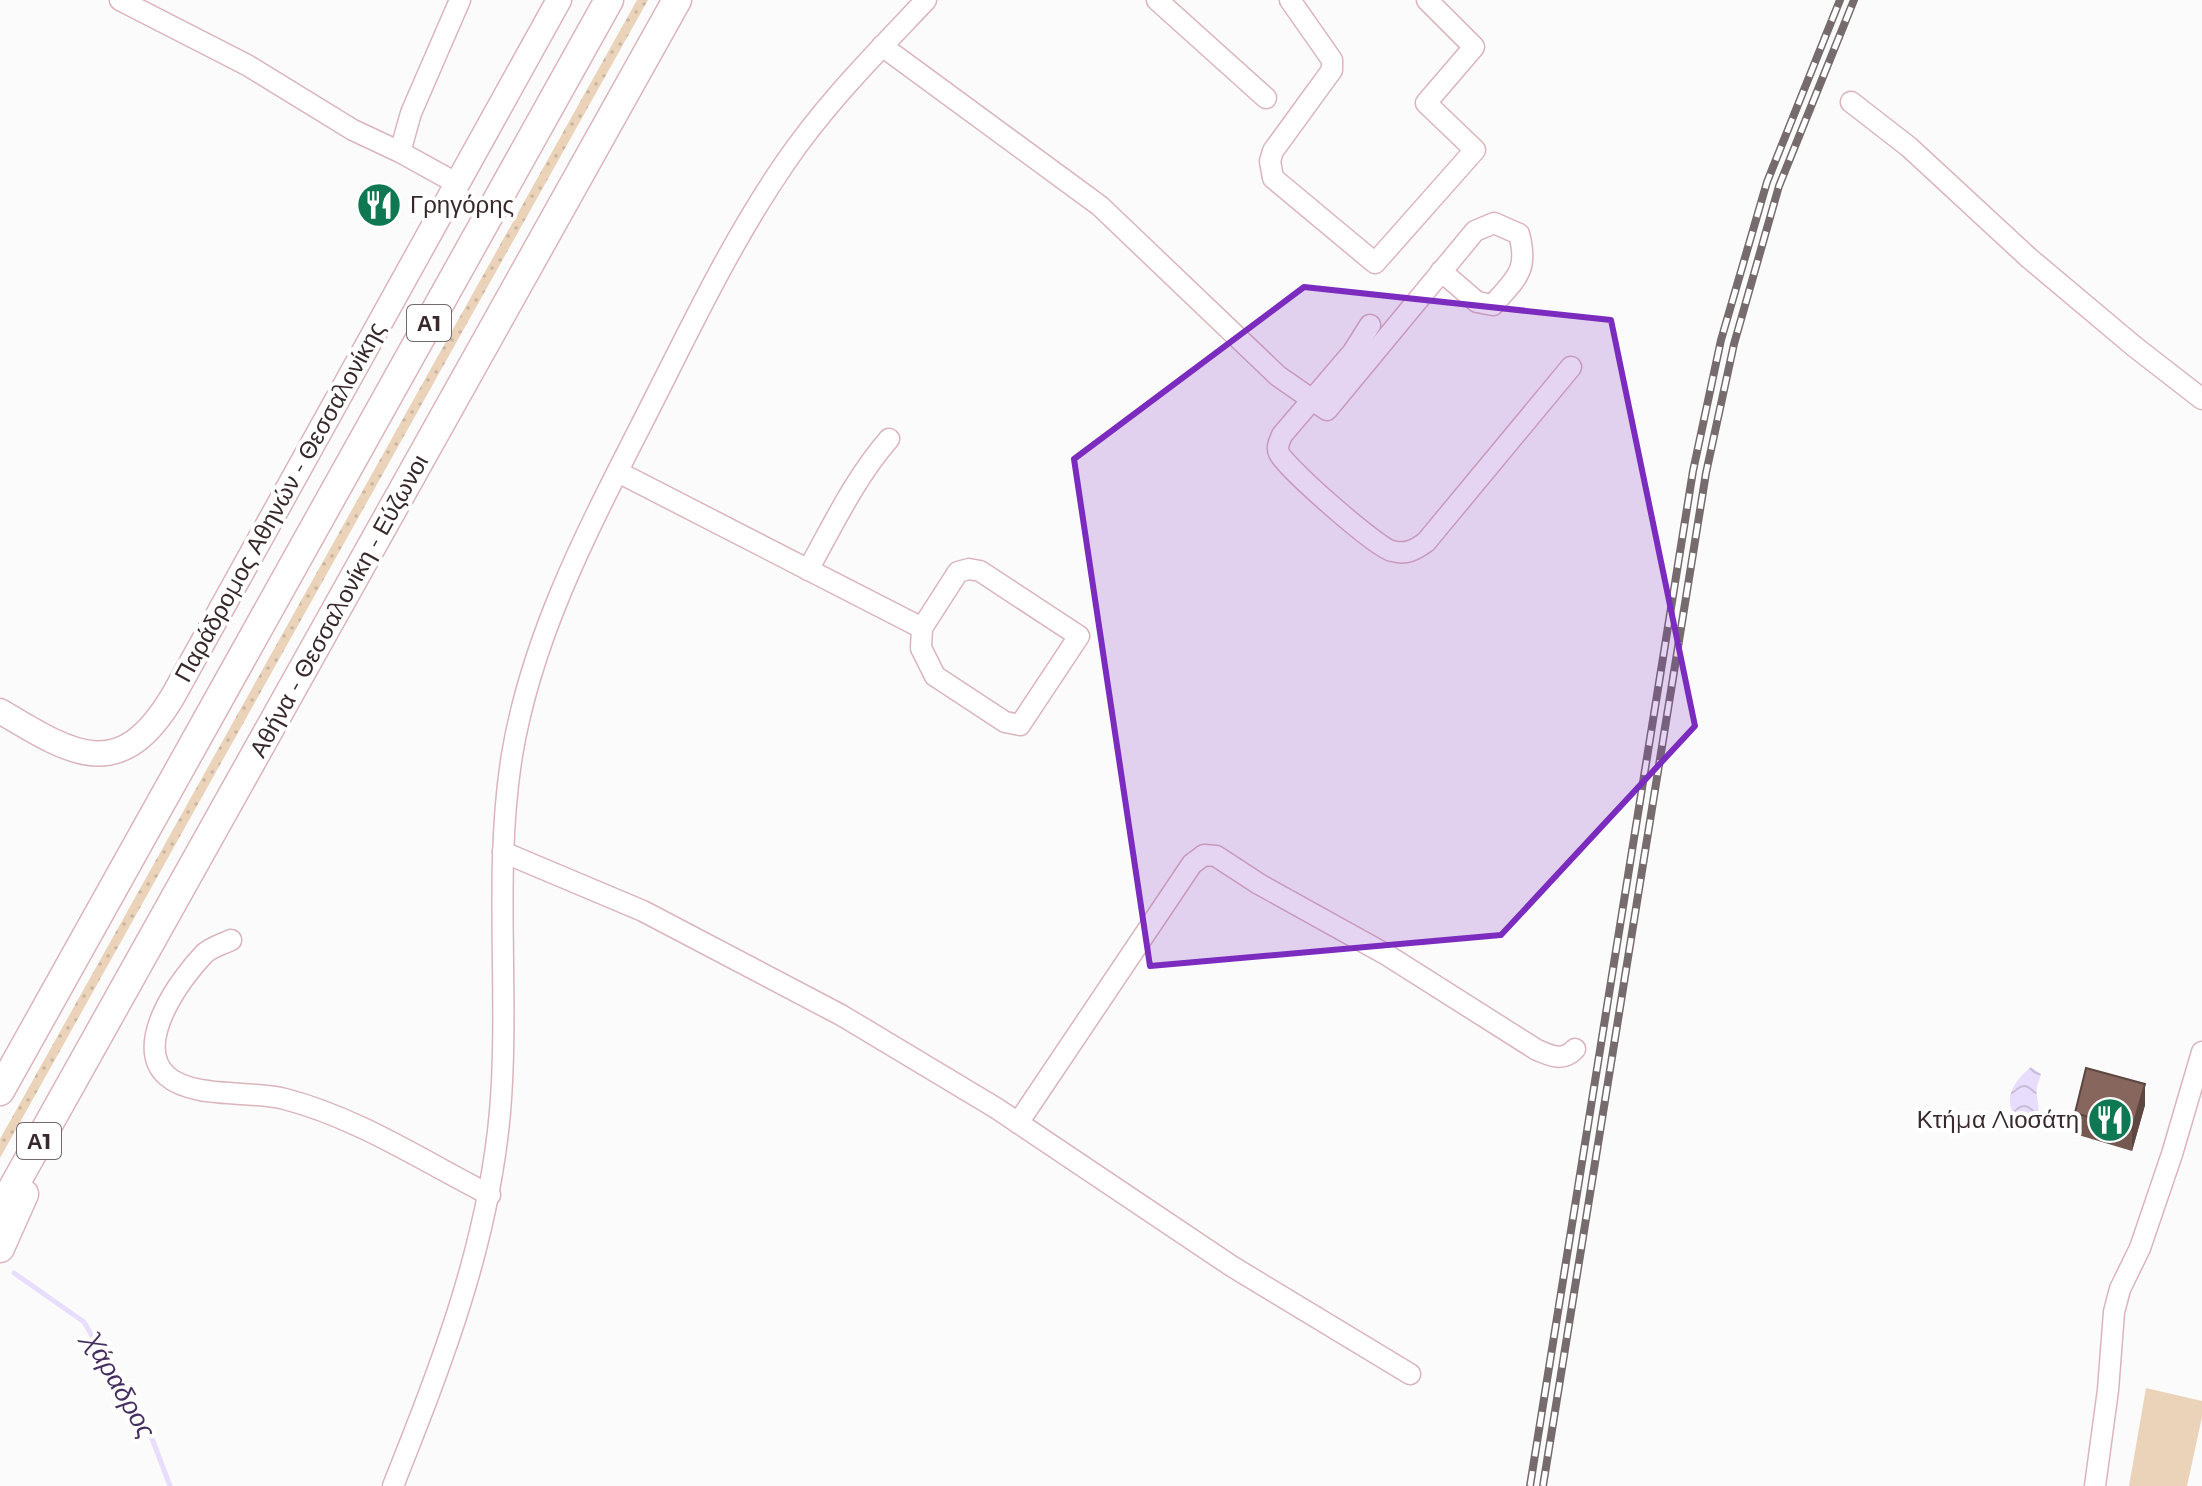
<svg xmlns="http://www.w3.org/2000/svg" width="2202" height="1486" font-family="Montserrat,sans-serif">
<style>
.green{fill:url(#green-dots)}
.pitch{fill:#ebd3ba}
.water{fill:url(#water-waves)}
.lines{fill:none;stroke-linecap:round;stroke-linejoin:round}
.stream{stroke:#e9ddfd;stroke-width:5}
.minor-casing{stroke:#dbb5bc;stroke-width:23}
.major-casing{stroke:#dbb5bc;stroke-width:27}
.highway-casing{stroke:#dbb5bc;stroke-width:31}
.minor{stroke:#fff;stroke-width:20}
.major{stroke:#fff;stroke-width:24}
.highway{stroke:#fff;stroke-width:28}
.rail-casing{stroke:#766c6e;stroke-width:8}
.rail{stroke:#fff;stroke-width:5;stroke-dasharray:15;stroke-linecap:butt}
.wall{fill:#745850}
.shaded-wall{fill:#5e4741}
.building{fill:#87665d;stroke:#5e4741;stroke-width:2}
.marked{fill:#7b2cbf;fill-opacity:0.2;stroke:#7b2cbf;stroke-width:6;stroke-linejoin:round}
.labels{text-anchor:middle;stroke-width:8;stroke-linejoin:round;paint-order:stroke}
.shield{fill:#fff;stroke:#74696b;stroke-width:2}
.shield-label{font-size:22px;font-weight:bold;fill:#38292c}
.poi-label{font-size:24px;fill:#38292c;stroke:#fff;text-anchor:start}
.street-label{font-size:24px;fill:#38292c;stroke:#fff}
.water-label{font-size:26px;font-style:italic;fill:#452f61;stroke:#fff}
</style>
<defs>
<pattern id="green-dots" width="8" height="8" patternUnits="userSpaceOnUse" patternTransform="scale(2)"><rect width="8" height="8" fill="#ebd3ba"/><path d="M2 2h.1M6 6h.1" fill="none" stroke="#cab5a0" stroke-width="1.8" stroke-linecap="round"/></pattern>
<pattern id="water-waves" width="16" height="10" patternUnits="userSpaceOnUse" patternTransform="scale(2)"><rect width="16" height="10" fill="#e9ddfd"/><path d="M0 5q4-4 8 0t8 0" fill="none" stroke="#c9bed9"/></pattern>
</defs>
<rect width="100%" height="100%" fill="#fbfbfb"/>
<polygon class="green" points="637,0 648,0 0,1158 0,1139"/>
<polygon class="pitch" points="2146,1388 2202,1401 2202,1417 2187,1486 2129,1486"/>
<path class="water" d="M2031,1067l10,7c-1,5 -3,8 -4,13 -3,17 13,32 -16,33 -22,-16 -8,-39 10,-53z"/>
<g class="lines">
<polyline class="stream" points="14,1273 84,1322 153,1441 170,1486"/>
<g class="minor-casing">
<g id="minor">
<polyline points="120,0 247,65 353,130 400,152 456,183"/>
<polyline points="1157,0 1266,98"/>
<polyline points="1290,0 1332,60 1332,70 1273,151 1270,161 1273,178 1375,263 1475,150 1426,103 1474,47 1427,0"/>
<path d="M882,46l218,160 178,170 49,34 148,-179 19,-8 25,11c10,37 -3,44 -26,71l-16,-3 -36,-31"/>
<polyline points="1851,102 1909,147 2029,258 2135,347 2202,399"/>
<polyline points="400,152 411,113 460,0"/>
<path d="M1370,325l-17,27 -71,83c-2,6 -6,11 -3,18 6,14 98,95 113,98 14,4 23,-1 34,-9l145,-175"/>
<polyline points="618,472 922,628"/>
<polygon points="969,569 980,571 1079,636 1020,725 1005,722 935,676 921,648 922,628 958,572"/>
<path d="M808,570c25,-45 47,-92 81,-131"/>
<polyline points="503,852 643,911 841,1015 996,1108 1233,1267 1410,1374"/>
<path d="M231,940c-8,4 -20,7 -27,14 -24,25 -72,91 -37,122 26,23 85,14 118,23 73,19 138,62 205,96"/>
<path d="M1018,1123l174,-259 12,-9 12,1 43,28 128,71 150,95c15,6 26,12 38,-1"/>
<path d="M393,1486c49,-123 95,-240 107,-374 10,-119 -7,-239 12,-357 19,-114 71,-216 123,-318 47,-91 90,-186 148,-271 41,-61 93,-113 143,-166"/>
<polyline points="2095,1486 2108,1390 2114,1312 2120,1289 2140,1248 2172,1154 2202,1052"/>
</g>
</g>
<g class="major-casing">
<path id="major" d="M0,711c73,44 120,74 173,-15l386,-696"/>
</g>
<g class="highway-casing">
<g id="highway">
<polyline points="0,1091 609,0"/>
<polyline points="0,1211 677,0"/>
<polyline points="0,1248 24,1194"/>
</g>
</g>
<use href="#minor" class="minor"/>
<use href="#major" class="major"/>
<use href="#highway" class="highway"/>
<g class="rail-casing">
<g id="rail">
<polyline points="1530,1486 1693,471 1721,340 1767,182 1840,0"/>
<polyline points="1543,1486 1706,473 1734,344 1779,186 1854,0"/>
</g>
</g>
<use href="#rail" class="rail"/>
</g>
<polygon class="wall" points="2145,1105 2132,1151 2075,1134 2075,1113"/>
<polygon class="shaded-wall" points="2145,1084 2145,1105 2132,1151 2132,1129"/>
<polygon class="building" points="2086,1068 2145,1084 2132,1129 2075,1113"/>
<path class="marked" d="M1304,287l307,33 84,406 -194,209 -351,31 -76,-507z"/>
<defs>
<g id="restaurant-disc" transform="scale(2.3)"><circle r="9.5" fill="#0d7852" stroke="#fff"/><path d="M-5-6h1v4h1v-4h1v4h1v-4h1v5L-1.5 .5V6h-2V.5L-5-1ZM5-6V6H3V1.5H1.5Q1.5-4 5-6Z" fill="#fff"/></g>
</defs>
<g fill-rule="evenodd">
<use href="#restaurant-disc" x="379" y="205"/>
<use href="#restaurant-disc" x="2110" y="1120"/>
</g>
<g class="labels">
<g class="shield">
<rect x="407" y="305" width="44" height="36" rx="6"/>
<rect x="17" y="1123" width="44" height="36" rx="6"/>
</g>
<g class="shield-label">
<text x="429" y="331">Α1</text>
<text x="39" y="1149">Α1</text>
</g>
<g class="poi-label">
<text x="410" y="213">Γρηγόρης</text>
<text x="2079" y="1128" text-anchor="end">Κτήμα Λιοσάτη</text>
</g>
<g class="street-label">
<text transform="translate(280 502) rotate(-61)" y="8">Παράδρομος Αθηνών - Θεσσαλονίκης</text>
<text transform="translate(339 606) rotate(-61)" y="8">Αθήνα - Θεσσαλονίκη - Εύζωνοι</text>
</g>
<g class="water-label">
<text transform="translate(120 1386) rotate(60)" y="9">Χάραδρος</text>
</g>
</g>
</svg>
